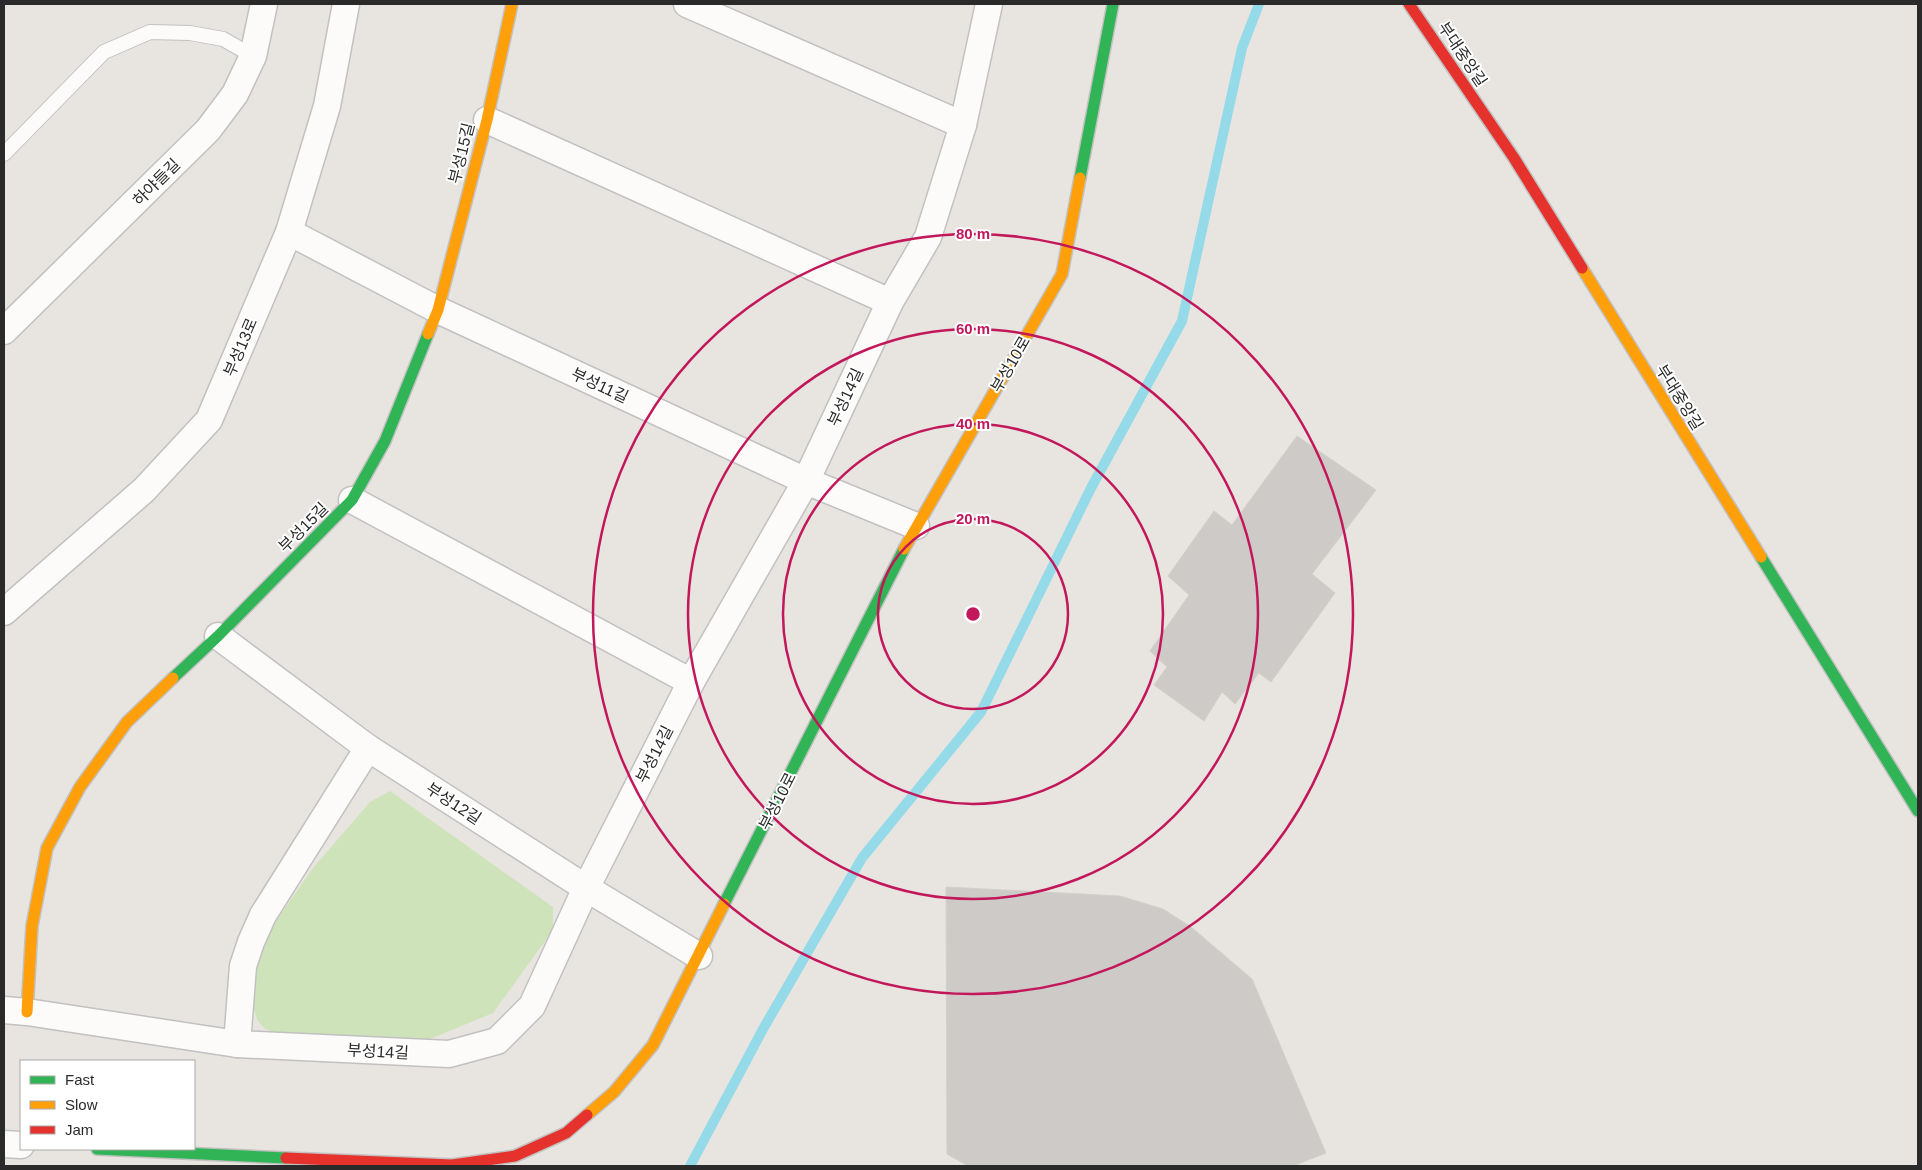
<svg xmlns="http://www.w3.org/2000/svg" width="1922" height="1170" font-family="Helvetica,'Noto Sans KR',sans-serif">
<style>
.green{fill:#cee3b9}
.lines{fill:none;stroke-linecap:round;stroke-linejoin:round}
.stream{stroke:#94dae9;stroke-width:10}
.building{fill:#cdcac7;stroke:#d3d0cc}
.lane-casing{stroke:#c2c1c1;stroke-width:16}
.street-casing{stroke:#c2c1c1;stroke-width:29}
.fast-casing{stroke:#c2c1c1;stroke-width:14}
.slow-casing{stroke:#c2c1c1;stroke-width:14}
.jam-casing{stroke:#c2c1c1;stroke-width:14}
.lane{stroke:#fcfbfa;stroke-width:14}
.street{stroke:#fcfbfa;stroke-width:26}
.fast{stroke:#30b455;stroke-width:11}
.slow{stroke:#ff9f0a;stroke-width:11}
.jam{stroke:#e5322d;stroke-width:11}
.ring{fill:none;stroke:#c2185b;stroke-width:2.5}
.labels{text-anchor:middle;stroke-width:4;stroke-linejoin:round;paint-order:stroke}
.street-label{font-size:16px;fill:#2a2a2a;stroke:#fff}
.centre{fill:#c2185b;stroke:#fff;stroke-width:2.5}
.ring-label{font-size:15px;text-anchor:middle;font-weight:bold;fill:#c2185b;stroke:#fff;stroke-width:4;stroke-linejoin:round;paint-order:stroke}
</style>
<rect width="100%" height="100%" fill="#e8e4e0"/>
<polygon class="green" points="390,791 553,907 553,930 493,1013 425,1041 276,1033 265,1029 258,1021 253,1007 255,968 271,928 313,868 370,802"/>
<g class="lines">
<polyline class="stream" points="690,1166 763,1029 862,858 981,712 1091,488 1182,321 1242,48 1259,4"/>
</g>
<g class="building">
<polygon points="1297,436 1376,490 1312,574 1335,593 1271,682 1259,673 1235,704 1222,692 1204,721 1154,685 1167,667 1150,651 1189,595 1168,576 1214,511 1232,525"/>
<polygon points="946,887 1120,896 1163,909 1191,927 1252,979 1326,1153 1293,1166 968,1166 947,1154"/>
</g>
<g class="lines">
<g class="lane-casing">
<polyline id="lane" points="4,154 104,52 150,32 190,33 223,39 253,56"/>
</g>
<g class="street-casing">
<g id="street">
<polyline points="687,4 963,125"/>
<polyline points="487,120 890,302"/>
<polyline points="289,232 438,310 806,481 916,526"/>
<polyline points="4,331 208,130 235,94 253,56 264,4"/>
<polyline points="352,500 691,682"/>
<polyline points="4,612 144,490 209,420 289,232 327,106 346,4"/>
<polyline points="218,636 368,748 586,888 699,956"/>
<polyline points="4,1010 27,1012 237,1044 449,1054 497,1041 532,1006 586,888 691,682 806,481 890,302 928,237 963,125 989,4"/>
<polyline points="237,1044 243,966 251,942 263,915 368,748"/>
<polyline points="4,1144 21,1145"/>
</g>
</g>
<g class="fast-casing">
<g id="fast">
<polyline points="1080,178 1113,4"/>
<polyline points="1761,557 1918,811"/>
<polyline points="173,678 218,636 352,500 385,441 428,334"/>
<polyline points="724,904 904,549"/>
<polyline points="97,1149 286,1158"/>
</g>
</g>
<g class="slow-casing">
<g id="slow">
<polyline points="1582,268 1761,557"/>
<polyline points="428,334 438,310 487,120 512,4"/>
<polyline points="904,549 1062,274 1080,178"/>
<polyline points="27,1012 32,926 47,848 80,787 127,722 173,678"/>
<polyline points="587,1115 614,1092 653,1045 724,904"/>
</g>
</g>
<g class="jam-casing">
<g id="jam">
<polyline points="1409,4 1514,158 1582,268"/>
<polyline points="286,1158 452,1165 515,1156 566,1133 587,1115"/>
</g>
</g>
<use href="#lane" class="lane"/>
<use href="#street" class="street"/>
<use href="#fast" class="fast"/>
<use href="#slow" class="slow"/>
<use href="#jam" class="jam"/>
</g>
<g class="ring">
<circle cx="973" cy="614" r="95"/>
<circle cx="973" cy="614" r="190"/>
<circle cx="973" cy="614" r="285"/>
<circle cx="973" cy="614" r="380"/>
</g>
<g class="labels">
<g class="street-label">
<text transform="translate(1463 54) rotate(56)" y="6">부대중앙길</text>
<text transform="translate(461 153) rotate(-76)" y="6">부성15길</text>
<text transform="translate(156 182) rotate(-45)" y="6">하야들길</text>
<text transform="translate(240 347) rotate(-67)" y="6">부성13로</text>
<text transform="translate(1010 364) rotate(-60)" y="6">부성10로</text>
<text transform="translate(600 385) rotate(25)" y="6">부성11길</text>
<text transform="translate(845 397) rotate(-65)" y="6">부성14길</text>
<text transform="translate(1680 397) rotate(58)" y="6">부대중앙길</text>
<text transform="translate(303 527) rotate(-45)" y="6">부성15길</text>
<text transform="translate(654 754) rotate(-63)" y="6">부성14길</text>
<text transform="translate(777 801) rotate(-63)" y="6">부성10로</text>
<text transform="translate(454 803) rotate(33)" y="6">부성12길</text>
<text transform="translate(378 1051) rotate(3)" y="6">부성14길</text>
</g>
</g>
<circle cx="973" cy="614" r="8" class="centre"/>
<g class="ring-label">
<text x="973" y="239">80 m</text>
<text x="973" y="334">60 m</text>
<text x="973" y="429">40 m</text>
<text x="973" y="524">20 m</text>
</g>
<rect width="1922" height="1170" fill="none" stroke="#2a2a2a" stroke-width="10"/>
<rect x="20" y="1060" width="175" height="90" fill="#ffffff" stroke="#aaaaaa"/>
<rect x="30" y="1076" width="25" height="8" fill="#30b455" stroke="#aaaaaa"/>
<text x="65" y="1085" font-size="15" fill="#2a2a2a">Fast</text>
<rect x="30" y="1101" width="25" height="8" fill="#ff9f0a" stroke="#aaaaaa"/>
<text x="65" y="1110" font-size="15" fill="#2a2a2a">Slow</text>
<rect x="30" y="1126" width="25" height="8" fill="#e5322d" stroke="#aaaaaa"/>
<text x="65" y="1135" font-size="15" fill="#2a2a2a">Jam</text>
</svg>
